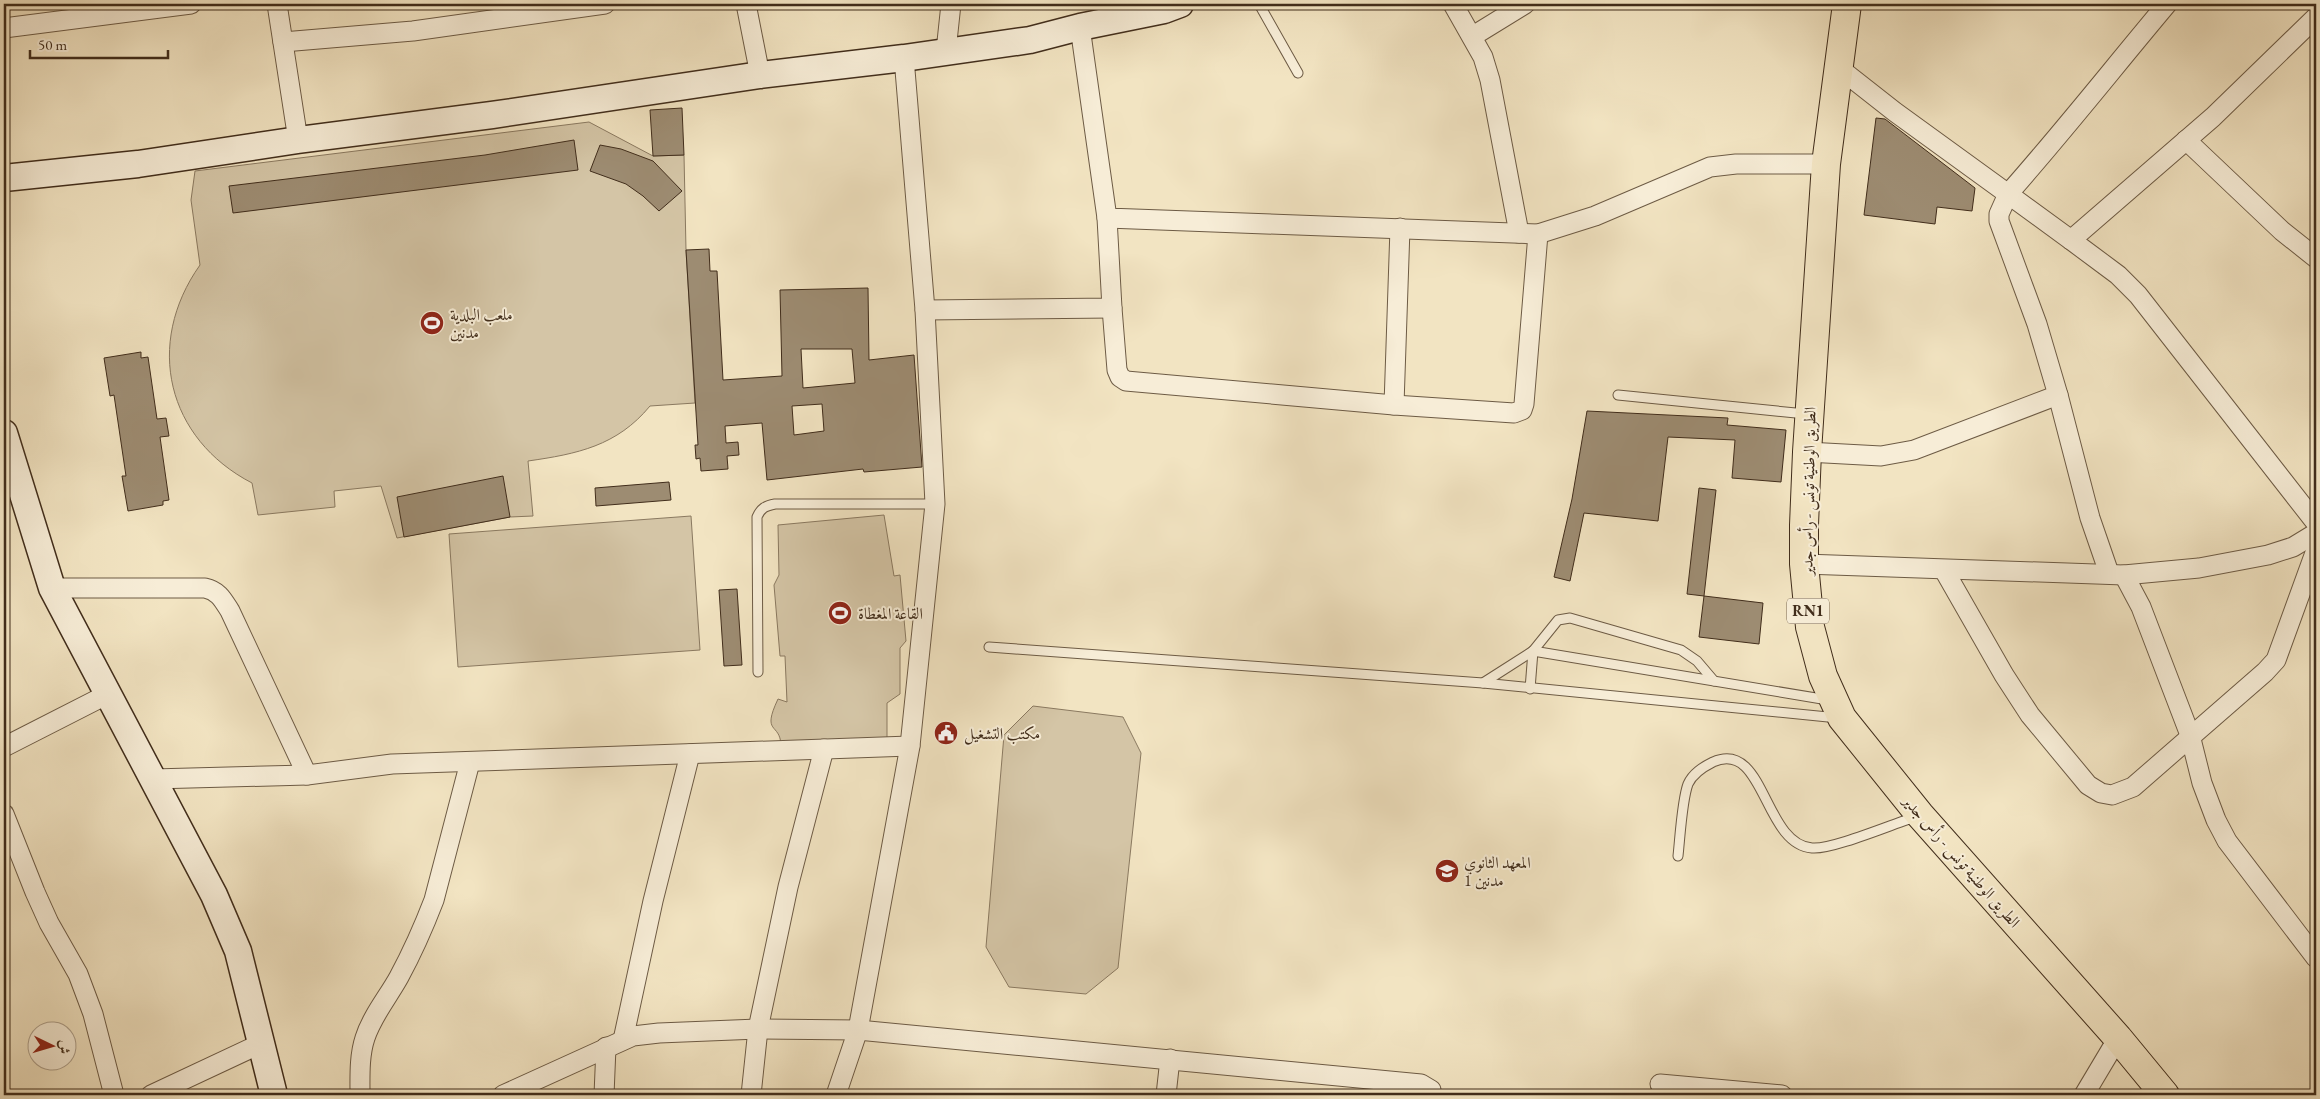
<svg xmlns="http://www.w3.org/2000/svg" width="2320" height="1099" font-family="'EB Garamond',Amiri,serif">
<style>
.green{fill:#d4c5a6;stroke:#8a7960}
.building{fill:#9d8c72;stroke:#412d1b;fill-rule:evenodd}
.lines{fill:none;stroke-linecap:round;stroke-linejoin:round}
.lane-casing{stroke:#6d5b45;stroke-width:11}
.street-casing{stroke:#6d5b45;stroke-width:21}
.secondary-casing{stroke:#412d1b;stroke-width:29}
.primary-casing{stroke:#412d1b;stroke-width:30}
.lane{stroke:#f7edd7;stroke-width:9}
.street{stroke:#f7edd7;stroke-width:19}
.secondary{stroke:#f7edd7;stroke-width:26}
.primary{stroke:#f2e4c2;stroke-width:28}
.labels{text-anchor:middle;stroke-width:4;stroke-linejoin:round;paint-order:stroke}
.shield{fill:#f7edd7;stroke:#786753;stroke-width:1}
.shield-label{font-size:15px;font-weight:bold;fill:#412d1b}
.poi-label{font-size:16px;fill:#412d1b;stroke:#f7edd7;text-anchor:start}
.street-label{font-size:16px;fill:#412d1b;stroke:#f7edd7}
</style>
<rect width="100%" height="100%" fill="#f2e4c2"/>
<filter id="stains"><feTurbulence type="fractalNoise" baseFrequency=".004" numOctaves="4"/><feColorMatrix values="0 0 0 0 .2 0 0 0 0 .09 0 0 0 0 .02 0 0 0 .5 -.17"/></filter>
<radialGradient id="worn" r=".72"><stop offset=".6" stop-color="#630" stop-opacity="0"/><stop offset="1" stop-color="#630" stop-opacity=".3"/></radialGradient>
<g class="green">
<path d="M589,122l64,34 31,-1 2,95 9,153 -45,3c-33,40 -73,48 -122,55l5,55 -23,1 -113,21 -16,-52 -47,5 1,16 -77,8 -6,-32c-85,-44 -108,-139 -52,-218l-9,-65 4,-29z"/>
<path d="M884,515l10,61 6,-1 6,66 -6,7v46l-13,9v40l-106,2c-1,-23 -20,-10 -3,-46l9,3 -2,-46h-5l-6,-71 5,-10 -1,-50z"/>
<polygon points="691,516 700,650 458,667 449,534"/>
<polygon points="1033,706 1123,717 1141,753 1118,968 1086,994 1009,987 986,947 1004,735"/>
</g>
<g class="building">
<polygon points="682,108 684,155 653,156 650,110"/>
<polygon points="1876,118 1885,119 1975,188 1972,211 1937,207 1935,224 1864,215"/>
<polygon points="574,140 578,170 233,213 229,186 485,155"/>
<polygon points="600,145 621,149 653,161 682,191 659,211 643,196 626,184 590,171"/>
<path d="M709,249l1,22h7l6,109 59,-4 -2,-86 88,-2 1,72 45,-5 8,112 -58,5 -1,-3 -96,11 -5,-57 -37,3 1,17 12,-1 1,13 -12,1 1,13 -27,2 -1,-13 -4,1 -1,-14h3l-12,-195zM801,349h51l3,34 -52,5zM822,404l2,27 -30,4 -2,-29z"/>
<polygon points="141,352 141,358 148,357 157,419 166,418 169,436 160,437 169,500 163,501 163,505 128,511 122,476 126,476 114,395 110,396 104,358"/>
<polygon points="1587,411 1728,418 1727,425 1786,430 1781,482 1732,478 1735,440 1668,437 1658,521 1584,513 1570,581 1554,577 1572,499"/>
<polygon points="503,476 510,517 404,537 397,497"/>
<polygon points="669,482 671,500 596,506 595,488"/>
<polygon points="1699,488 1716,490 1704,596 1763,603 1759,644 1699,637 1704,596 1687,594"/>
<polygon points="737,589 742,665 724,666 719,590"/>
</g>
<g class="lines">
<g class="lane-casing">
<g id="lane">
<polyline points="1259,4 1298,73"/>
<polyline points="1618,395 1806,414"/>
<polyline points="989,647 1483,683 1838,718"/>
<polyline points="1533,651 1828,700"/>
<path d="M758,672l-1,-155c4,-9 8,-11 18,-13h160"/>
<polyline points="1483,683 1533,651 1558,620 1570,618 1681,650 1697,661 1714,681"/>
<polyline points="1530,689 1533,651"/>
<path d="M1678,856c2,-18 4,-56 10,-72 5,-11 15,-17 25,-22 52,-23 50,82 99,86 20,2 83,-25 106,-32"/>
</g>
</g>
<g class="street-casing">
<g id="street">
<polyline points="277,4 298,140"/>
<polyline points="746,4 760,75"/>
<polyline points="1453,4 1483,57 1490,80 1519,233"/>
<polyline points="1080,27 1107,218 1538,234 1595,216 1710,167 1736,164 1826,164"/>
<polyline points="4,28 191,4"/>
<polyline points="1473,36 1525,4"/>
<polyline points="283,42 413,31 605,4"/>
<polyline points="946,51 951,4"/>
<path d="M1839,68l56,44 113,82c55,-62 106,-127 159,-190"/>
<polyline points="2186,140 2282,231 2316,258"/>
<polyline points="2071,240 2118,275 2138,295 2316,523"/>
<polyline points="1112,308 1117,370 1120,377 1126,381 1394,405 1514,413 1522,410 1524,404 1538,234"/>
<polyline points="925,310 1112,308 1107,218"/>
<polyline points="1394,405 1400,228"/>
<polyline points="1807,452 1881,456 1914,450 2058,395"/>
<polyline points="1804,564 2124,575 2199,568 2268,555 2293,547 2316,533"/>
<polyline points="1944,570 2004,675 2030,715 2088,785 2101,793 2112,795 2133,787 2265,672 2276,660 2316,550"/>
<polyline points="2109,573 2090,518 2058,395 2037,324 1999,221 1999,214 2008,194 2071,240 2213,117 2316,17"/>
<polyline points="2124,575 2141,607 2190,735 2202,783 2216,820 2227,841 2316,958"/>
<path d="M52,588h153c14,3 18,12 25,23l77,164"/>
<polyline points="4,747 108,694"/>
<polyline points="153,779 307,775 392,764 910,746"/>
<polyline points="4,814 35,892 49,923 78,974 93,1014 114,1095"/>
<polyline points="623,1040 653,901 690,754"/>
<polyline points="1660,1084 1782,1095"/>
<polyline points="151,1095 262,1043"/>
<path d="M360,1095c0,-18 -1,-39 5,-57 7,-22 23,-41 34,-61 13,-24 25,-51 35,-77l36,-138"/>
<polyline points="503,1095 633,1036 659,1033 758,1029 858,1030 1421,1084 1431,1090 1432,1095"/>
<polyline points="604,1095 606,1047"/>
<polyline points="751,1095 758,1029 788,887 824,749"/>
<polyline points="836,1095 858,1030 910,746 935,504 925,310 904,58"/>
<polyline points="1166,1095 1170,1059"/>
<polyline points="2084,1095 2118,1038"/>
</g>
</g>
<g class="secondary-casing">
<g id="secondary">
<polyline points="4,178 138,164 298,140 492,115 760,75 904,58 1030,40 1080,27 1164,10 1180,4"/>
<polyline points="4,433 52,588 214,895 238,951 274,1095"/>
</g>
</g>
<g class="primary-casing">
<polyline id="primary" points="1847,4 1826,164 1807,452 1804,525 1804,564 1810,627 1823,676 1842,718 1920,815 2118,1038 2165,1095"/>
</g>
<use href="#lane" class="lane"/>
<use href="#street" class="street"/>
<use href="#secondary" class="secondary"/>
<use href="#primary" class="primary"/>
</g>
<defs>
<g id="stadium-disc" transform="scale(1.25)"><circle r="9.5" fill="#8f2418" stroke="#f7edd7"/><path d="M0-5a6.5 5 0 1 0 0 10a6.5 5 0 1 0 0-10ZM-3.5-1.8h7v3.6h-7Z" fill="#fff"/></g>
<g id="civic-disc" transform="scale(1.25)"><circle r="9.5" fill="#8f2418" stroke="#f7edd7"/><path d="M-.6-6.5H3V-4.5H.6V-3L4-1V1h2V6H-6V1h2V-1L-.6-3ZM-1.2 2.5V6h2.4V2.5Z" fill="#fff"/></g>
<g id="school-disc" transform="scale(1.25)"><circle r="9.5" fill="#8f2418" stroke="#f7edd7"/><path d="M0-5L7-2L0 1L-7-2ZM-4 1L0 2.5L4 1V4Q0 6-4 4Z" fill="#fff"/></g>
</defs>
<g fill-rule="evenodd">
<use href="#stadium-disc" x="432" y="323"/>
<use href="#stadium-disc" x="840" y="613"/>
<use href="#civic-disc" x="946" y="733"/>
<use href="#school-disc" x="1447" y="871"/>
</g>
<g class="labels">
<rect class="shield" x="1787" y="598.5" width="42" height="25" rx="4"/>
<g class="shield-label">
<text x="1808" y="616">RN1</text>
</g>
<g class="poi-label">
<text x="450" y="320">ملعب البلدية<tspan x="450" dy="18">مدنين</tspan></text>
<text x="858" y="619">القاعة المغطاة</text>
<text x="964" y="739">مكتب التشغيل</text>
<text x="1464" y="868">المعهد الثانوي<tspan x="1464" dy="18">مدنين 1</tspan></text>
</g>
<g class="street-label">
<text transform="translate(1808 491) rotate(-89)" y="6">الطريق الوطنية تونس - رأس جدير</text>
<text transform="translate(1962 861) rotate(49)" y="6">الطريق الوطنية تونس - رأس جدير</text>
</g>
</g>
<rect width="2320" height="1099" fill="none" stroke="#f2e4c2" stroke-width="20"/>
<rect x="5" y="5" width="2310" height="1089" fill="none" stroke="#412d1b" stroke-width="2.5"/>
<rect x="10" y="10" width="2300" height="1079" fill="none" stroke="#412d1b"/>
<g transform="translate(52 1046) rotate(95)"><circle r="24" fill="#f7edd7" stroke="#aea08c"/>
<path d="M0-4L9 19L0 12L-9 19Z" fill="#8f2418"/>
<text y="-8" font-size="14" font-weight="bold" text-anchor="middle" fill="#412d1b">ش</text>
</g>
<path d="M30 50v8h138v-8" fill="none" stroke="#412d1b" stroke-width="2.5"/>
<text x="38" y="50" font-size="15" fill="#412d1b" stroke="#f7edd7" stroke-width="4" paint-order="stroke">50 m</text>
<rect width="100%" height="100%" filter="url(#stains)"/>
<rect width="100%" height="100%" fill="url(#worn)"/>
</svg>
